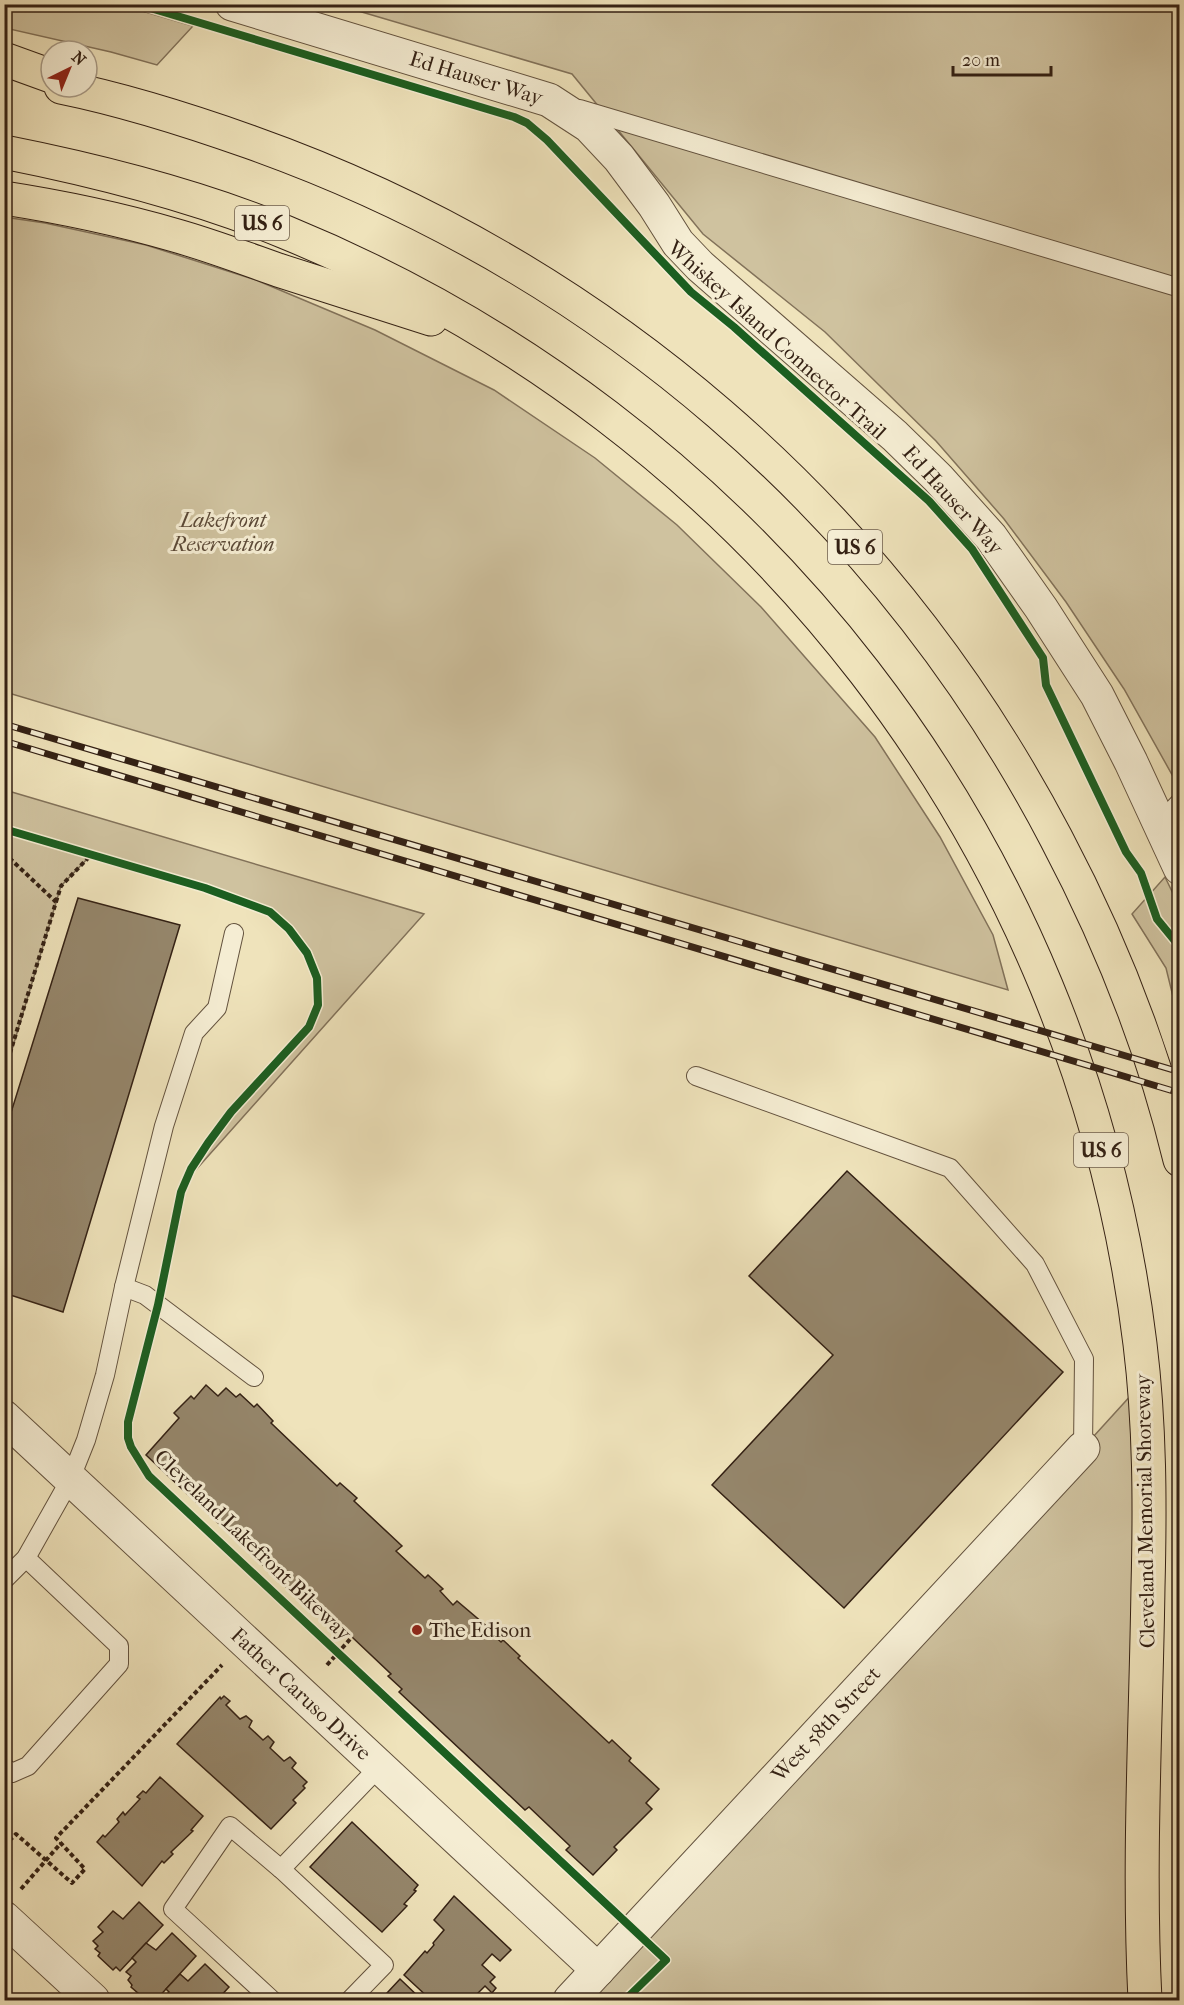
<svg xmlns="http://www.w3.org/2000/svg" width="1184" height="2005" font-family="'IM FELL French Canon',serif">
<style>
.green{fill:#cfc29f;stroke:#82725a;stroke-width:1.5}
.building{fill:#95866b;stroke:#342114;stroke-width:1.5}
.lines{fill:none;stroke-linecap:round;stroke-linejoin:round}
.lane-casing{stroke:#63523e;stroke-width:20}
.street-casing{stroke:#63523e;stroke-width:35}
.highway-casing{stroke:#342114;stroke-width:35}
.path{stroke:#342114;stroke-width:4;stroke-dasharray:4.5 3;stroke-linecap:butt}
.lane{stroke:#f5edd3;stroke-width:18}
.street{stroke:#f5edd3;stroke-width:33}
.highway{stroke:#efe3bb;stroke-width:33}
.rail-casing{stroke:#342114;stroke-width:7}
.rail{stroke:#f5edd3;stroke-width:4.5;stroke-dasharray:14;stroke-linecap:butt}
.cycleway-casing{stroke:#f5edd3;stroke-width:11}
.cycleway{stroke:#1b5e20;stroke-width:8}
.poi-dot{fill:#8f2418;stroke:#f5edd3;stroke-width:2}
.labels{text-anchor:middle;stroke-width:6;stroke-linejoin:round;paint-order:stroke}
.shield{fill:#f5edd3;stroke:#6e5e4d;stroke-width:1.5}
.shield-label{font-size:20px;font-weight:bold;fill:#342114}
.street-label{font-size:21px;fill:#342114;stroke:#f5edd3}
.park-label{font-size:21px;font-style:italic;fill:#5b4937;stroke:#f5edd3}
.poi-label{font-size:21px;fill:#342114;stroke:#f5edd3;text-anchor:start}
</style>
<rect width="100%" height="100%" fill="#efe3bb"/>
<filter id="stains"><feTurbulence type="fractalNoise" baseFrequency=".00333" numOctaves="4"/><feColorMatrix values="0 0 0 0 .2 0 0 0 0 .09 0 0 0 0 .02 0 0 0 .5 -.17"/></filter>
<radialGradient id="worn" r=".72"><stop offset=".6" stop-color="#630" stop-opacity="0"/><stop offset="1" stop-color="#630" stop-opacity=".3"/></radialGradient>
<g class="green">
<polygon points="4,5 122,5 193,26 157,65 111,52 5,28"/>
<polygon points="338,5 1179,5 1179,781 1175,780 1124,689 1066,602 1004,519 936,441 825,332 703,234 572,74"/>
<polygon points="4,217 45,223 146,245 256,280 375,330 494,390 595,458 677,525 761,607 875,737 940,837 993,935 1008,990 5,692"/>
<path d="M5,790l419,124 -239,268c29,-61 83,-100 122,-153 13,-17 14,-42 6,-60 -8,-21 -24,-46 -44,-57 -10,-6 -23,-9 -34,-13 -47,-18 -96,-32 -144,-44l-30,31 -56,187z"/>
<polygon points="1165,877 1179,906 1179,1021 1166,968 1132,914"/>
<polygon points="1144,1381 1145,2000 570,2000 1083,1448"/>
</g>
<g class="building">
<polygon points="78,898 180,925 63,1312 4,1293 4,1135"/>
<polygon points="847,1171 1063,1372 844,1608 712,1485 833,1355 749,1276"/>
<polygon points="206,1385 218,1396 226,1388 236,1397 240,1394 254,1407 257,1404 273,1421 271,1423 337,1486 340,1483 357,1498 354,1501 402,1546 396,1551 425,1578 428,1575 443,1589 440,1591 453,1605 457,1601 490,1629 489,1631 501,1642 503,1640 520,1656 518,1658 609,1743 612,1740 631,1758 629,1761 659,1789 646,1803 652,1809 614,1847 617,1850 593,1875 566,1850 570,1846 529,1807 525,1810 399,1692 402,1689 388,1676 391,1674 352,1637 322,1609 316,1615 146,1455 179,1418 174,1413 191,1396 194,1399"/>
<polygon points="224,1696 230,1701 226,1705 240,1719 246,1716 252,1721 249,1727 263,1740 268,1736 274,1742 270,1748 284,1761 290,1757 296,1763 292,1768 307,1782 303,1786 305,1788 293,1800 296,1803 271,1829 177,1744 220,1697 221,1699"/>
<polygon points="160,1777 203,1816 191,1830 193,1831 171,1852 173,1854 164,1863 162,1861 142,1886 97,1842 103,1835 105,1837 119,1822 117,1819 123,1812 125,1815 140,1799 137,1797 143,1791 146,1793"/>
<polygon points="352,1822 418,1885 414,1890 416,1891 404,1904 407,1906 382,1932 310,1867"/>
<polygon points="454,1896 511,1950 500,1961 492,1954 482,1965 495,1977 490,1982 496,1988 492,1993 485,1986 473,1998 473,2000 431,2000 404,1975 425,1951 427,1953 434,1945 433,1943 444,1930 434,1920"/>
<polygon points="139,1902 163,1925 120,1971 116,1967 113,1970 98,1956 100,1953 95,1949 98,1946 93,1941 103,1932 98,1927 113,1911 123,1919"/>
<polygon points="172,1933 196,1956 156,2000 150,2000 148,1998 146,2000 131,1987 132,1985 128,1980 131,1976 126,1972 136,1962 132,1958 146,1943 156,1950"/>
<polygon points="205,1964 229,1987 217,2000 161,2000 169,1992 166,1989 180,1974 188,1981"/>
<polygon points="400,1979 422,2000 384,2000 389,1995 387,1993"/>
</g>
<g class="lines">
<g class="lane-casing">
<g id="lane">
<polyline points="580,109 1180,288"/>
<polyline points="1160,823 1180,802"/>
<polyline points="696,1076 950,1168 1035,1264 1084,1359 1083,1448"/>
<polyline points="124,1287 145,1295 254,1377"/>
<polyline points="4,1580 26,1558 70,1480 86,1440 105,1375 124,1287 164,1126 194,1033 217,1008 234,933"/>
<polyline points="4,1767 12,1773 28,1766 119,1664 119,1646 26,1558"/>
<polyline points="281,1869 379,1767"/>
<polyline points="272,2000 173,1909 230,1826 281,1869 384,1965 350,2000"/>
</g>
</g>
<g class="street-casing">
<g id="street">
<polyline points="232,4 549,100 589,126 619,158 654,205 678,243 700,266 895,436 938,478 991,537 1041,608 1097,695 1131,762 1180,868"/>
<polyline points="4,1417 598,1970"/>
<polyline points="4,1918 93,2000"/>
<polyline points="570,2000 1083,1448"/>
</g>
</g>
<g class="highway-casing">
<g id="highway">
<polyline points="4,59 51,76"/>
<path d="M61,87c64,13 127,33 189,55 349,124 634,368 806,696 54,102 97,210 124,322"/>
<path d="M4,152c96,19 191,43 281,80 466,191 794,611 855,1112 10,81 10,162 8,243 -2,138 -10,276 -3,413"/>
<path d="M4,198c58,9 115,21 170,37 36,10 70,23 104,35 51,16 102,33 153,49"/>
</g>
</g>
<g class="path">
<polyline points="4,853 56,902 4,1073"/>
<polyline points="56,902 61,886 91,855"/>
<polyline points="327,1665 352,1637"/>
<polyline points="4,1846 16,1834 72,1883 85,1869 56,1838 222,1665"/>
<polyline points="21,1889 61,1843"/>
</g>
<use href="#lane" class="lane"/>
<use href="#street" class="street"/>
<use href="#highway" class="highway"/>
<g class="rail-casing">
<g id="rail">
<polyline points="4,724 1180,1072"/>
<polyline points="4,741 1180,1093"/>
</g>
</g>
<use href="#rail" class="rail"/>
<g class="cycleway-casing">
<g id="cycleway">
<polyline points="137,4 514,117 527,123 547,140 691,292 734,327 929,501 972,549 1043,658 1046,685 1126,852 1141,873 1157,919 1180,947"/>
<polyline points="4,829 205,888 270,912 289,929 307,953 317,978 318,1005 309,1027 231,1112 208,1143 191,1169 181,1192 158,1305 128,1422 128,1438 131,1447 149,1476 666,1960 625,2000"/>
</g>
</g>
<use href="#cycleway" class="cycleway"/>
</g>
<circle class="poi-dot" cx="417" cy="1630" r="6"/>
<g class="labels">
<g class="shield">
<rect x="235" y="206" width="54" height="34" rx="4.5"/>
<rect x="828" y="530" width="54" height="34" rx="4.5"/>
<rect x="1074" y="1133" width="54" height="34" rx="4.5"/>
</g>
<g class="shield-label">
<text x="262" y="230">US 6</text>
<text x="855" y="554">US 6</text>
<text x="1101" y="1157">US 6</text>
</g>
<g class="street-label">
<text transform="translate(476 78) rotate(17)" y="7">Ed Hauser Way</text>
<text transform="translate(777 340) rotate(42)" y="7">Whiskey Island Connector Trail</text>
<text transform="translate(953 500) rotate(48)" y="7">Ed Hauser Way</text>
<text transform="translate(1145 1511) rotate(-91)" y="7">Cleveland Memorial Shoreway</text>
<text transform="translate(253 1545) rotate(44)" y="7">Cleveland Lakefront Bikeway</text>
<text transform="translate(301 1694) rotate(43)" y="7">Father Caruso Drive</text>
<text transform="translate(826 1724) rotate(-47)" y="7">West 58th Street</text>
</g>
<g class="park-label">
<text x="223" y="527">Lakefront<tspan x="223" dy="24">Reservation</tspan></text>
</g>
<g class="poi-label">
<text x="429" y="1637">The Edison</text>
</g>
</g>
<rect width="1184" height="2005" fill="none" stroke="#efe3bb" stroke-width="24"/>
<rect x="6" y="6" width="1172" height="1993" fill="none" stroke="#342114" stroke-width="3"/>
<rect x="12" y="12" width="1160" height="1981" fill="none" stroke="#342114" stroke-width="1.5"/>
<g transform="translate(69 69) rotate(43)"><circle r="28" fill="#f5edd3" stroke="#a89b87" stroke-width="1.5"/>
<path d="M0-4.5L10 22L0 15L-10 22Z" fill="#8f2418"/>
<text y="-9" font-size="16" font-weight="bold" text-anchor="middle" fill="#342114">N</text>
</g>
<path d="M953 66v9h98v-9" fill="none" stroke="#342114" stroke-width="3"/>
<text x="962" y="66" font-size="18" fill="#342114" stroke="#f5edd3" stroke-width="4.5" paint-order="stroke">20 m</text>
<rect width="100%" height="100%" filter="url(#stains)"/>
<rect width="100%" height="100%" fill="url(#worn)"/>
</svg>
